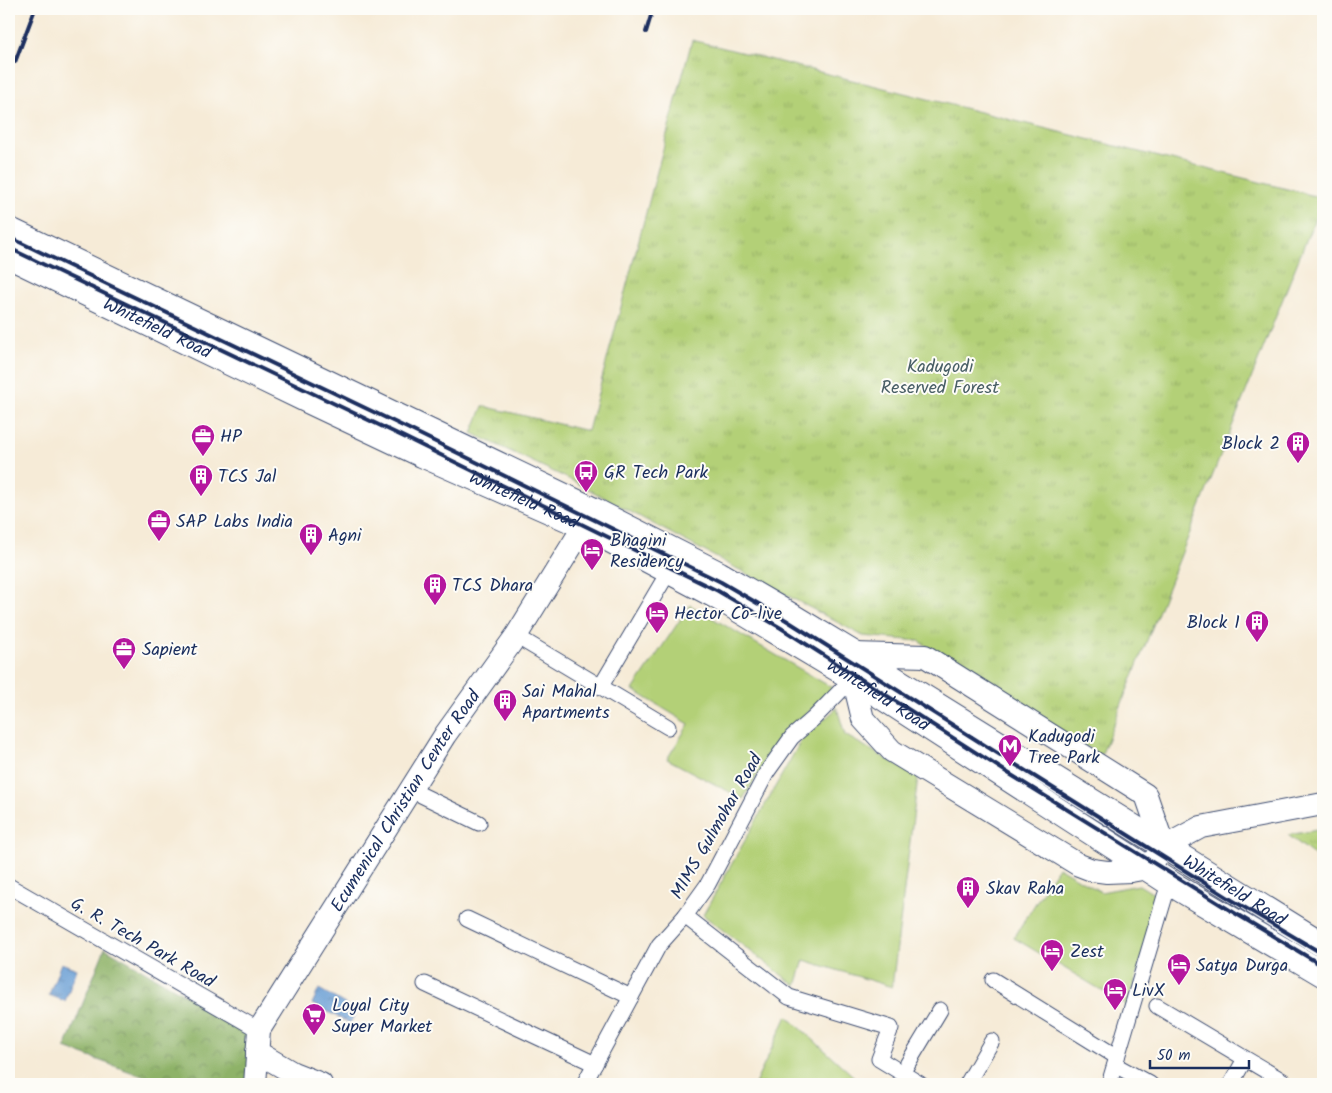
<svg xmlns="http://www.w3.org/2000/svg" width="1332" height="1093" font-family="Kalam,sans-serif">
<style>
.grass{fill:#b3d077;stroke:#67806a}
.forest{fill:url(#forest-crowns);stroke:#547063}
.park{fill:url(#park-tufts);stroke:#67806a}
.water{fill:url(#water-ripples);stroke:#426699}
.lines{fill:none;stroke-linecap:round;stroke-linejoin:round}
.street-casing{stroke:#3c4b70;stroke-width:17}
.secondary-casing{stroke:#3c4b70;stroke-width:24}
.primary-casing{stroke:#3c4b70;stroke-width:27}
.street{stroke:#fff;stroke-width:15}
.secondary{stroke:#fff;stroke-width:22}
.primary{stroke:#fff;stroke-width:25}
.rail{stroke:#1b2f5e;stroke-width:4}
.labels{text-anchor:middle;stroke-width:4;stroke-linejoin:round;paint-order:stroke}
.street-label{font-size:18px;fill:#1b2f5e;stroke:#fdfcf7}
.park-label{font-size:18px;fill:#495f66;stroke:#fdfcf7}
.poi-label{font-size:18px;fill:#1b2f5e;stroke:#fdfcf7;text-anchor:start}
</style>
<defs>
<pattern id="forest-crowns" width="20" height="18" patternUnits="userSpaceOnUse" patternTransform="scale(1.25)"><rect width="20" height="18" fill="#8eb268"/><path d="M2 6a3 3 0 1 1 6 0M12 15a3 3 0 1 1 6 0" fill="none" stroke="#739159"/></pattern>
<pattern id="park-tufts" width="24" height="20" patternUnits="userSpaceOnUse" patternTransform="scale(1.25)"><rect width="24" height="20" fill="#b3d077"/><path d="M3 7l-1-3M5 7V3M7 7l1-3M15 17l-1-3M17 17v-4M19 17l1-3" fill="none" stroke="#99b369"/></pattern>
<pattern id="water-ripples" width="26" height="14" patternUnits="userSpaceOnUse" patternTransform="scale(1.25)"><rect width="26" height="14" fill="#689dd4"/><path d="M2 4q2-2 4 0t4 0M15 11q2-2 4 0t4 0" fill="none" stroke="#5580af"/></pattern>
</defs>
<rect width="100%" height="100%" fill="#fdfcf7"/>
<filter id="ink" filterUnits="userSpaceOnUse"><feTurbulence type="fractalNoise" baseFrequency=".02" numOctaves="2"/><feDisplacementMap in="SourceGraphic" scale="10" xChannelSelector="R" yChannelSelector="G"/><feConvolveMatrix kernelMatrix="1 2 1 2 8 2 1 2 1" color-interpolation-filters="sRGB"/></filter>
<filter id="wash" filterUnits="userSpaceOnUse"><feTurbulence type="fractalNoise" baseFrequency=".0096" numOctaves="4" result="noise"/><feDisplacementMap in="SourceGraphic" scale="20" xChannelSelector="R" yChannelSelector="G"/><feGaussianBlur stdDeviation="1.12" result="paint"/><feColorMatrix in="noise" values="0 0 0 0 0 0 0 0 0 0 0 0 0 0 0 0 0 1.4 0 .05"/><feComposite in="paint" operator="in"/></filter>
<g filter="url(#wash)">
<rect width="100%" height="100%" fill="#f6ebd7"/>
<g class="grass">
<polygon points="690,605 836,690 783,732 743,799 667,759 689,724 633,690"/>
<polygon points="837,708 845,735 918,777 892,987 804,960 796,986 703,915 802,739"/>
<polygon points="1058,867 1101,892 1139,885 1159,897 1128,1006 1014,938"/>
<polygon points="787,1016 862,1084 755,1084"/>
</g>
<polygon class="forest" points="105,948 251,1033 248,1084 164,1084 65,1048"/>
<g class="park">
<polygon points="692,40 1323,198 1101,756 919,641 863,636 575,482 472,433 483,406 588,431"/>
<polygon points="1323,829 1323,862 1288,835"/>
</g>
<g class="water">
<polygon points="61,963 77,969 65,1001 49,995"/>
<polygon points="319,989 357,1011 350,1023 312,1004"/>
</g>
</g>
<g filter="url(#ink)">
<g class="lines">
<g class="street-casing">
<g id="street">
<polyline points="516,636 668,727"/>
<polyline points="601,686 669,571"/>
<polyline points="411,790 479,823"/>
<polyline points="9,886 259,1030"/>
<polyline points="685,916 789,997 891,1028 879,1059 920,1084"/>
<polyline points="467,919 631,997"/>
<polyline points="993,980 1117,1057"/>
<polyline points="425,984 595,1064"/>
<polyline points="1157,1006 1288,1084"/>
<polyline points="1115,1065 1150,1084"/>
<polyline points="902,1073 940,1010"/>
<polyline points="584,1084 659,945 685,916 708,884 767,772 792,737 814,718 853,678"/>
<polyline points="967,1084 992,1041"/>
<polyline points="1109,1084 1165,896 1170,883"/>
<polyline points="1231,1084 1245,1059"/>
</g>
</g>
<g class="secondary-casing">
<g id="secondary">
<polyline points="854,654 925,656 1146,795 1164,847"/>
<polyline points="853,678 863,719 892,751 1079,865 1092,870 1107,872 1131,871 1148,868 1164,847 1201,827 1323,804"/>
<polyline points="257,1052 293,1073 321,1084"/>
<path id="s1" d="M255,1084l4,-54 186,-295 71,-99 68,-110"/>
</g>
</g>
<g class="primary-casing">
<g id="primary">
<path id="s2" d="M9,230l584,280 126,64 69,40 66,40 469,291"/>
<path id="s3" d="M9,256l302,146 112,53 161,71 132,70 137,82 317,205 153,91"/>
</g>
</g>
<use href="#street" class="street"/>
<use href="#secondary" class="secondary"/>
<use href="#primary" class="primary"/>
<g class="rail">
<polyline points="646,32 653,9"/>
<polyline points="15,62 35,9"/>
<polyline points="9,237 407,428 721,582 786,620 1013,763 1232,900 1323,954"/>
<polyline points="9,248 404,437 718,591 781,628 1008,773 1228,909 1323,966"/>
</g>
</g>
</g>
<defs>
<g id="office-pin" transform="scale(1.25)"><path d="M0 17L-7.5 6A9.5 9.5 0 1 1 7.5 6Z" fill="#b5179e" stroke="#fdfcf7"/><path d="M-6-3h4V-5.5h4V-3h4V5H-6ZM-1-4.5V-3h2v-1.5ZM-6 0V1H6V0Z" fill="#fff"/></g>
<g id="building-pin" transform="scale(1.25)"><path d="M0 17L-7.5 6A9.5 9.5 0 1 1 7.5 6Z" fill="#b5179e" stroke="#fdfcf7"/><path d="M-4-6H4V6H1V3H-1V6H-4ZM-2.5-4.3h1.7v1.8h-1.7ZM.8-4.3h1.7v1.8H.8ZM-2.5-1h1.7V.8h-1.7ZM.8-1h1.7V.8H.8Z" fill="#fff"/></g>
<g id="bus-pin" transform="scale(1.25)"><path d="M0 17L-7.5 6A9.5 9.5 0 1 1 7.5 6Z" fill="#b5179e" stroke="#fdfcf7"/><path d="M-5-6H5V4H4V6H2V4H-2V6H-4V4H-5ZM-3.5-4V0h7V-4ZM-3.5 1.2v1.5H-2V1.2ZM2 1.2v1.5H3.5V1.2Z" fill="#fff"/></g>
<g id="hotel-pin" transform="scale(1.25)"><path d="M0 17L-7.5 6A9.5 9.5 0 1 1 7.5 6Z" fill="#b5179e" stroke="#fdfcf7"/><path d="M-6-4.5h1.5V1H6V5H4.5V3h-9V5H-6ZM-4 0a1.8 1.8 0 1 1 3.6 0ZM.5 0V-2.5h3Q6-2.5 6 0Z" fill="#fff"/></g>
<g id="metro-pin" transform="scale(1.25)"><path d="M0 17L-7.5 6A9.5 9.5 0 1 1 7.5 6Z" fill="#b5179e" stroke="#fdfcf7"/><path d="M-5.5 5V-5H-3L0 0L3-5H5.5V5H3V-.5L0 4L-3-.5V5Z" fill="#fff"/></g>
<g id="supermarket-pin" transform="scale(1.25)"><path d="M0 17L-7.5 6A9.5 9.5 0 1 1 7.5 6Z" fill="#b5179e" stroke="#fdfcf7"/><path d="M-6-5.5h2.5l.6 2H6L4.5 2H-2.5L-4.4-4H-6ZM-1.5 3.2a1.3 1.3 0 1 0 .1 0ZM3 3.2a1.3 1.3 0 1 0 .1 0Z" fill="#fff"/></g>
</defs>
<g fill-rule="evenodd">
<use href="#office-pin" x="203" y="436"/>
<use href="#building-pin" x="1298" y="443"/>
<use href="#bus-pin" x="586" y="472"/>
<use href="#building-pin" x="201" y="476"/>
<use href="#office-pin" x="159" y="521"/>
<use href="#building-pin" x="311" y="535"/>
<use href="#hotel-pin" x="592" y="550"/>
<use href="#building-pin" x="435" y="585"/>
<use href="#hotel-pin" x="657" y="613"/>
<use href="#building-pin" x="1257" y="622"/>
<use href="#office-pin" x="124" y="649"/>
<use href="#building-pin" x="505" y="701"/>
<use href="#metro-pin" x="1010" y="746"/>
<use href="#building-pin" x="968" y="888"/>
<use href="#hotel-pin" x="1052" y="951"/>
<use href="#hotel-pin" x="1179" y="965"/>
<use href="#hotel-pin" x="1115" y="990"/>
<use href="#supermarket-pin" x="314" y="1015"/>
</g>
<g class="labels">
<g class="street-label">
<text dy="6" stroke="none"><textPath href="#s3" startOffset="165">Whitefield Road</textPath></text>
<text dy="6" stroke="none"><textPath href="#s3" startOffset="570">Whitefield Road</textPath></text>
<text dy="6" stroke="none"><textPath href="#s3" startOffset="975">Whitefield Road</textPath></text>
<text dy="6" stroke="none"><textPath href="#s1" startOffset="326">Ecumenical Christian Center Road</textPath></text>
<text transform="translate(716 826) rotate(-60)" y="6">MIMS Gulmohar Road</text>
<text dy="6" stroke="none"><textPath href="#s2" startOffset="1394">Whitefield Road</textPath></text>
<text transform="translate(143 942) rotate(30)" y="6">G. R. Tech Park Road</text>
</g>
<g class="park-label">
<text x="940" y="372">Kadugodi<tspan x="940" dy="21">Reserved Forest</tspan></text>
</g>
<g class="poi-label">
<text x="220" y="442">HP</text>
<text x="1280" y="449" text-anchor="end">Block 2</text>
<text x="604" y="478">GR Tech Park</text>
<text x="218" y="482">TCS Jal</text>
<text x="176" y="527">SAP Labs India</text>
<text x="328" y="541">Agni</text>
<text x="610" y="546">Bhagini<tspan x="610" dy="21">Residency</tspan></text>
<text x="452" y="591">TCS Dhara</text>
<text x="674" y="619">Hector Co-live</text>
<text x="1240" y="628" text-anchor="end">Block 1</text>
<text x="142" y="655">Sapient</text>
<text x="522" y="697">Sai Mahal<tspan x="522" dy="21">Apartments</tspan></text>
<text x="1028" y="742">Kadugodi<tspan x="1028" dy="21">Tree Park</tspan></text>
<text x="986" y="894">Skav Raha</text>
<text x="1070" y="957">Zest</text>
<text x="1196" y="971">Satya Durga</text>
<text x="1132" y="996">LivX</text>
<text x="332" y="1011">Loyal City<tspan x="332" dy="21">Super Market</tspan></text>
</g>
</g>
<rect width="1332" height="1093" fill="none" stroke="#fdfcf7" stroke-width="30"/>
<path d="M1150 1060v8h99v-8" fill="none" stroke="#1b2f5e" stroke-width="2.5"/>
<text x="1157" y="1060" font-size="15" fill="#1b2f5e" stroke="#fdfcf7" stroke-width="4" paint-order="stroke">50 m</text>
</svg>
